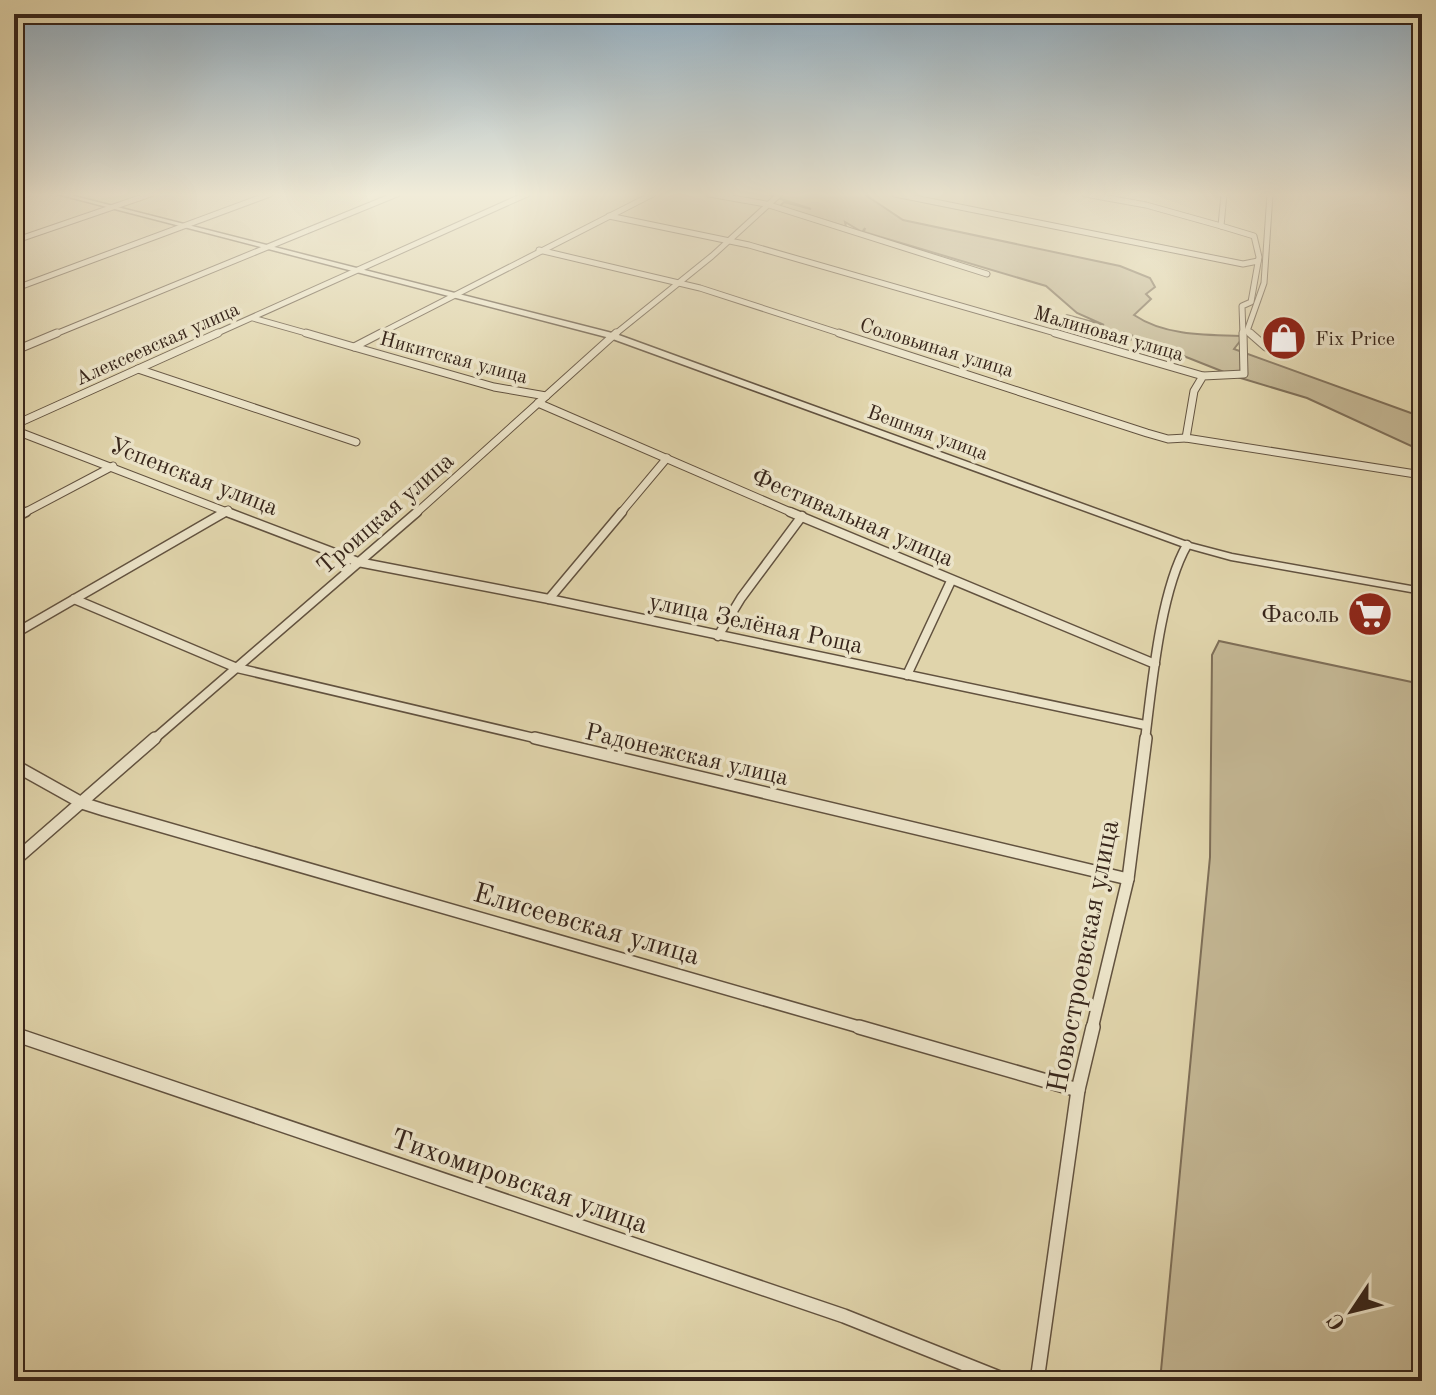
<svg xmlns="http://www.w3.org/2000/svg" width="1436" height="1395" font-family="'Old Standard TT',serif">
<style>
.green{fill:#c3b693;stroke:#7e6e57;stroke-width:2}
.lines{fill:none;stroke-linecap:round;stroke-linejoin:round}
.minor-far4-casing{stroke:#62523f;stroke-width:7}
.minor-far3-casing{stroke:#62523f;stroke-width:9}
.minor-far2-casing{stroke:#62523f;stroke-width:11}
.minor-far1-casing{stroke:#62523f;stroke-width:14}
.minor-casing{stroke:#62523f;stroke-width:16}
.tertiary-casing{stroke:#62523f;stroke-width:3}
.minor-far4{stroke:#ebe3c8;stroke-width:5}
.minor-far3{stroke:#ebe3c8;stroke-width:7}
.minor-far2{stroke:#ebe3c8;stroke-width:8}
.minor-far1{stroke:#ebe3c8;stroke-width:11}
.minor{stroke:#ebe3c8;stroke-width:13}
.tertiary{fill:#ebe3c8;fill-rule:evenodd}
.labels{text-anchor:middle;stroke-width:7;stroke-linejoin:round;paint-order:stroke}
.far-street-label{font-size:20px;fill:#38261b;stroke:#ebe3c8}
.far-poi-label{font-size:20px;fill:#38261b;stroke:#ebe3c8;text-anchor:start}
.street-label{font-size:24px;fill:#38261b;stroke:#ebe3c8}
.poi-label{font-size:24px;fill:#38261b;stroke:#ebe3c8;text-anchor:end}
.near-street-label{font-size:28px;fill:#38261b;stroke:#ebe3c8}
</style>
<rect width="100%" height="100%" fill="#e0d4ab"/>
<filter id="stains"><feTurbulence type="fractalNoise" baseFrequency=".0025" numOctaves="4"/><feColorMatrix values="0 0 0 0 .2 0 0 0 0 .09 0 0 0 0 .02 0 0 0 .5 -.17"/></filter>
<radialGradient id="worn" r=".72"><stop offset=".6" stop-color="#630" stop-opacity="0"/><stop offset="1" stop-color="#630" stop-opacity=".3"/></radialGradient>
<g class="green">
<path d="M766,194h98l39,26 217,46 30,12 5,9 -9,7 5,5 -17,16c31,21 73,20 110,21l-10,13 188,68v34l-115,-53 -73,-22 -111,-44 17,10 -78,-24 5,-3 37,10 -27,-12 -31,-27 -182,-54 1,-4 -3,4 -17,-10 1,5 -66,-21 4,-4 27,7z"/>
<polygon points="1415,599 1422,600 1422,1381 1160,1381 1210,857 1212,655 1219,641 1421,684"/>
</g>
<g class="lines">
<g class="minor-far4-casing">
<g id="minor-far4">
<polyline points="709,194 766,204 987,274"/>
<polyline points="895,194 1243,264 1258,261"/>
<polyline points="1085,194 1146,205 1221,226"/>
<polyline points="1224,194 1221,226 1254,236 1259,257 1251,302 1242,306 1243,335"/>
<polyline points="14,198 27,194"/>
<polyline points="609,216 749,245 1062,335"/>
<polyline points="14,241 151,194"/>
<polyline points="539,250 700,288 845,335"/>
<polyline points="14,289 270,194"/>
<polyline points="253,318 313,335"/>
<polyline points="53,335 397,194"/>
<polyline points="213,335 527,194"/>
<polyline points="377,335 653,194"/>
<polyline points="614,335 712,256 780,194"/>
<polyline points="1252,335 1247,331 1264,283 1270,194"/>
</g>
</g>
<g class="minor-far3-casing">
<g id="minor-far3">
<polyline points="306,333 354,347"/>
<polyline points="381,333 354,347 494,387 546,396"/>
<polyline points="839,333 1147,433 1168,439 1186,438"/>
<polyline points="1055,333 1203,376"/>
<polyline points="1243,333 1244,374 1203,376 1194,391 1186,438 1422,475"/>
<polyline points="1250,333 1266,347"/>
<polyline points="14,351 57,333"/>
<polyline points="138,369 356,442"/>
<polyline points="538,403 795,514"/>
<polyline points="14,425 218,333"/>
<polyline points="14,430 232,514"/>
<polyline points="22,514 113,466"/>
<polyline points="222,514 228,510"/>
<polyline points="415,514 616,333"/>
<polyline points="620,514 667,458"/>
</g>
</g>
<g class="minor-far2-casing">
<g id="minor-far2">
<polyline points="227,512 358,562 549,599 1145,725"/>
<polyline points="790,512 1155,664"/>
<polyline points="14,518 26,512"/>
<polyline points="74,599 237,668 543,740"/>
<polyline points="549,599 622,512"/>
<polyline points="14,634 225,512"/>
<polyline points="718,636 741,598 802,516"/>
<polyline points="907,675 951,581"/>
<polyline points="153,740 417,512"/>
<path d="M1145,740c7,-55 15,-148 42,-195"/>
</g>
</g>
<g class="minor-far1-casing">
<g id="minor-far1">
<polyline points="535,738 1128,879"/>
<polyline points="14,765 82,803 104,810 866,1029"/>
<polyline points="14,861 155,738"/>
<polyline points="1092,1029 1128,879 1146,738"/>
</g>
</g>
<g class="minor-casing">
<g id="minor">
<polyline points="859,1027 1078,1090"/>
<polyline points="14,1034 844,1316 1007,1381"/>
<polyline points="1037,1381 1078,1090 1093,1027"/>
</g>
</g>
<g class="tertiary-casing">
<polygon id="tertiary" points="57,194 66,194 616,334 1190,543 1232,554 1422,588 1422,594 1231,560 1184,547 610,338"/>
</g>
<use href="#minor-far4" class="minor-far4"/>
<use href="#minor-far3" class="minor-far3"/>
<use href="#minor-far2" class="minor-far2"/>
<use href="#minor-far1" class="minor-far1"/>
<use href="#minor" class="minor"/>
<use href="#tertiary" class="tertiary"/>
</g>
<linearGradient id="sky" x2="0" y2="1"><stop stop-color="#8ea9bc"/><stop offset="0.5" stop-color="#f1ecd9"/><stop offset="1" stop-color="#f1ecd9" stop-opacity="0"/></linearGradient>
<rect width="1436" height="389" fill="url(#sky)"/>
<defs>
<g id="shop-disc" transform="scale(2.3)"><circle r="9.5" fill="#8f2418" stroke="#ebe3c8"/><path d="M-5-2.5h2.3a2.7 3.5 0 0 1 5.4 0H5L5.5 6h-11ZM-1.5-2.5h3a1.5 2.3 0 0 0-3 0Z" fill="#fff"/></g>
<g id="supermarket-disc" transform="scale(2.3)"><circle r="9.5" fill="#8f2418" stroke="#ebe3c8"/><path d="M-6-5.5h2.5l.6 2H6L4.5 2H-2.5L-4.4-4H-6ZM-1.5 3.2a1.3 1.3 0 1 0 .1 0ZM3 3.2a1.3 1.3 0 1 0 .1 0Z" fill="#fff"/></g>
</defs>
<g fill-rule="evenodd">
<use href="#shop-disc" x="1284" y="338"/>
<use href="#supermarket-disc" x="1370" y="614"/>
</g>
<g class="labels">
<g class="far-street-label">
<text transform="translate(1109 333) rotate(16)" y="7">Малиновая улица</text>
<text transform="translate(157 343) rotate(-24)" y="7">Алексеевская улица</text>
<text transform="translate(937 347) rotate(17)" y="7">Соловьиная улица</text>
<text transform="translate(454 357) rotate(15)" y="7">Никитская улица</text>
<text transform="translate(928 432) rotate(20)" y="7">Вешняя улица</text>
</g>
<g class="far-poi-label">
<text x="1315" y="345">Fix Price</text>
</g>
<g class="street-label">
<text transform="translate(194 476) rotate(21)" y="8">Успенская улица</text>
<text transform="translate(385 513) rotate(-41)" y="8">Троицкая улица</text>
<text transform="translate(853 517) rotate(23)" y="8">Фестивальная улица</text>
<text transform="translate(756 623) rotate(12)" y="8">улица Зелёная Роща</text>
<text transform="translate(687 754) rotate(13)" y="8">Радонежская улица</text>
</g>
<g class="poi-label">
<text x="1339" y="622">Фасоль</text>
</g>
<g class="near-street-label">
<text transform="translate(587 923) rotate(16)" y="10">Елисеевская улица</text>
<text transform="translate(1082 956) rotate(-79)" y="10">Новостроевская улица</text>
<text transform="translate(520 1180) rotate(19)" y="10">Тихомировская улица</text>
</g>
</g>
<rect width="1436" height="1395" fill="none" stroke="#e0d4ab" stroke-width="48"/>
<rect x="16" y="16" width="1404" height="1363" fill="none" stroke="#38261b" stroke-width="4"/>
<rect x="24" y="24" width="1388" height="1347" fill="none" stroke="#38261b" stroke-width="2"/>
<g transform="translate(1352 1311) rotate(235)" stroke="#ebe3c8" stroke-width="6" paint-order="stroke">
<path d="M0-6L14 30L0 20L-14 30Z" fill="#38261b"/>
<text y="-12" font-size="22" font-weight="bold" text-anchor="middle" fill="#38261b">С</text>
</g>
<rect width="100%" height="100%" filter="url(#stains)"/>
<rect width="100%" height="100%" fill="url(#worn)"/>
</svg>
